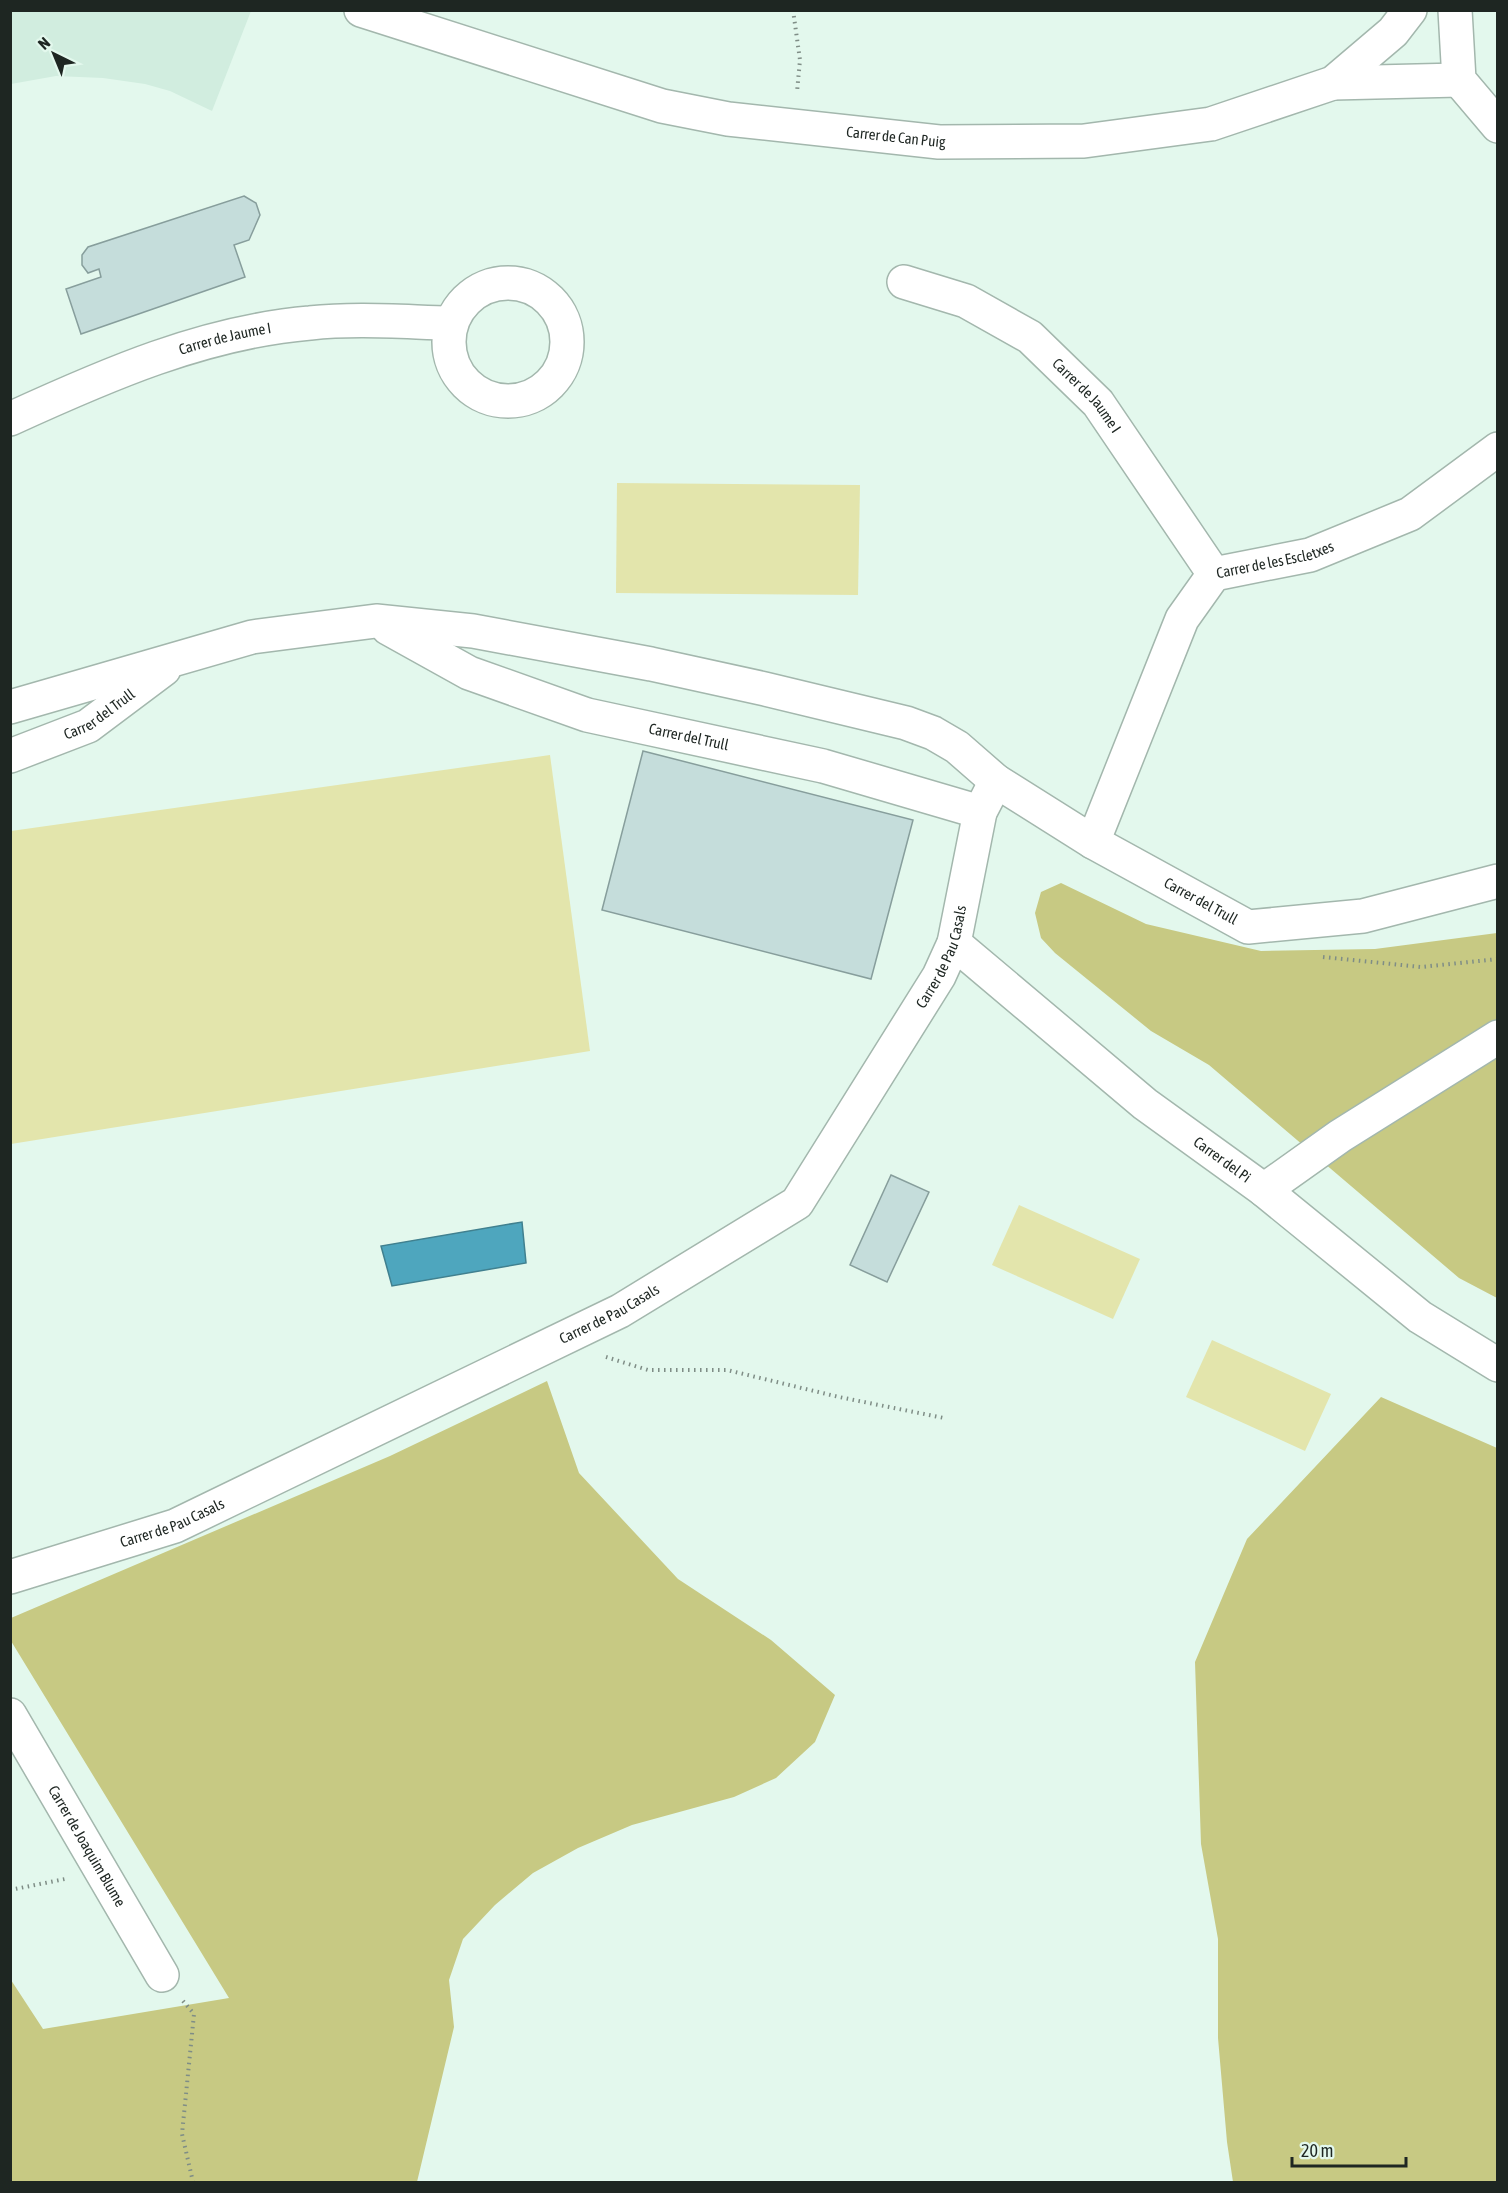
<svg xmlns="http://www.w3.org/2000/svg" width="1508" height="2193" font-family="'Asap Condensed',sans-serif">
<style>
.built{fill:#d1eddf}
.green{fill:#e3e5ac}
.forest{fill:#c7c983}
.water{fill:#4ea6be;stroke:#40808f;stroke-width:1.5}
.building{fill:#c5dddb;stroke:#879e9c;stroke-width:1.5}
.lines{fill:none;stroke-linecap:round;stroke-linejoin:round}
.minor-casing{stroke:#a3b7ad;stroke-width:36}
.path{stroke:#7f8d86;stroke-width:4;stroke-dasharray:1.5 4.5;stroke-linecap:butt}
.minor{stroke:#fff;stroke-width:33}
.labels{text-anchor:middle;stroke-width:6;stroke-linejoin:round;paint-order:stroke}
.street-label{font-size:15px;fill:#1e2622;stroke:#e3f8ed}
</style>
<rect width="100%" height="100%" fill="#e3f8ed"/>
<polygon class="built" points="11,10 251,10 251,11 212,111 170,91 145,84 103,78 56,76 11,84"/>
<g class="green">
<polygon points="617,483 860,485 858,595 616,593"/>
<polygon points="550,755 590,1051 11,1144 11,831"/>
<polygon points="1019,1205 1140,1259 1113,1319 992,1265"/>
<polygon points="1212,1340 1331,1394 1305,1451 1186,1397"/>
</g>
<g class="forest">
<polygon points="1061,883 1146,924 1261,951 1375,949 1497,933 1497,1298 1459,1278 1209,1065 1151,1031 1055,953 1041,938 1035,913 1041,892"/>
<polygon points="547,1381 579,1473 678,1579 771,1640 835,1695 815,1742 776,1778 734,1797 632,1825 578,1848 533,1873 495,1905 463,1939 449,1980 454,2027 417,2182 11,2182 11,1980 43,2029 229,1998 11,1641 11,1618 390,1456"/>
<polygon points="1381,1397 1497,1448 1497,2182 1233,2182 1227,2142 1218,2038 1218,1939 1201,1844 1195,1662 1247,1539"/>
</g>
<polygon class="water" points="522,1222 526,1263 392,1286 381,1246"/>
<g class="building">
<polygon points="244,196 256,203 260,215 249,240 234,245 245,277 81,334 66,289 101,277 99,269 88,273 82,265 82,255 88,247"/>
<polygon points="643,751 913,820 871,979 602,910"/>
<polygon points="891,1175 929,1192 887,1282 850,1265"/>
</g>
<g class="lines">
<g class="minor-casing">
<g id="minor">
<path id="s1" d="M361,10l301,96 66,13 211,23 145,-1 127,-17 122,-41 60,-51 17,-22"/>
<polyline points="1455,10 1459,80 1498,126"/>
<polyline points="1333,83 1459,80"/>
<path id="s2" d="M904,282l62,19 64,36 68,66 116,171"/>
<circle cx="508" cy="342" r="59"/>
<path id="s3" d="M10,419c96,-44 194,-87 300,-96 46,-5 95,-1 141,0"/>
<path id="s4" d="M388,628l81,45 118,42 236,51 157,46"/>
<path id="s5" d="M10,707l242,-70 124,-16 97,10 178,33 114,25 141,34 27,10 24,14 39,34 97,61 155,85 115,-11 135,-35"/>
<path id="s6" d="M10,756l78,-30 76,-57"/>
<path id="s7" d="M1093,842l89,-223 32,-45 96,-19 100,-41 88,-65"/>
<path id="s8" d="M954,943l191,161 119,86 156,127 78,48"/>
<polyline points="1264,1190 1340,1136 1498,1037"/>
<path id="s9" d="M10,1577l165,-51 445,-215 177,-108 142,-227 15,-33 26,-131 16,-31"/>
<path id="s10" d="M10,1715l152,260"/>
</g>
</g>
<g class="path">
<polyline points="793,10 800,60 797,92"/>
<polyline points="1323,957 1421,967 1498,959"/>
<polyline points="606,1357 648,1370 727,1370 839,1397 944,1418"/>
<polyline points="10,1890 65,1879"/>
<polyline points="183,2001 194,2014 182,2134 193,2182"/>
</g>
<use href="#minor" class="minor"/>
</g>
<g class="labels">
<g class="street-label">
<text dy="5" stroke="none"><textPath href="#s1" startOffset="552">Carrer de Can Puig</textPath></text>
<text dy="5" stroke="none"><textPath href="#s3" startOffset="230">Carrer de Jaume I</textPath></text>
<text dy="5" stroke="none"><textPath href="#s2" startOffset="220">Carrer de Jaume I</textPath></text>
<text dy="5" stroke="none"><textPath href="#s7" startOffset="358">Carrer de les Escletxes</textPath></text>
<text dy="5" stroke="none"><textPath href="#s6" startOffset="99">Carrer del Trull</textPath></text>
<text dy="5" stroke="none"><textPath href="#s4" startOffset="322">Carrer del Trull</textPath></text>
<text dy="5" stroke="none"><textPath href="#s5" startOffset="1263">Carrer del Trull</textPath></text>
<text dy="5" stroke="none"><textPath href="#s9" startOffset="1161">Carrer de Pau Casals</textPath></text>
<text dy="5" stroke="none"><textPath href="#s8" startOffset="345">Carrer del Pi</textPath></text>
<text dy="5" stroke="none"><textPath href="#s9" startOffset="656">Carrer de Pau Casals</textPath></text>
<text dy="5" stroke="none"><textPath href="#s9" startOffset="171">Carrer de Pau Casals</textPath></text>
<text dy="5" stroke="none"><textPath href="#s10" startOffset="152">Carrer de Joaquim Blume</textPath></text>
</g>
</g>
<rect width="1508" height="2193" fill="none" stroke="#1e2622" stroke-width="24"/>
<g transform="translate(54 54) rotate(317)" stroke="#e3f8ed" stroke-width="4.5" paint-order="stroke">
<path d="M0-4.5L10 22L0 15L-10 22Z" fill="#1e2622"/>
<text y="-9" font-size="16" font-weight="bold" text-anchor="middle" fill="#1e2622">N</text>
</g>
<path d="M1292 2157v9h114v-9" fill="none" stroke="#1e2622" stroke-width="3"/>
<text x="1301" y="2157" font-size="18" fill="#1e2622" stroke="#e3f8ed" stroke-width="4.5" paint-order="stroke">20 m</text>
</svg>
